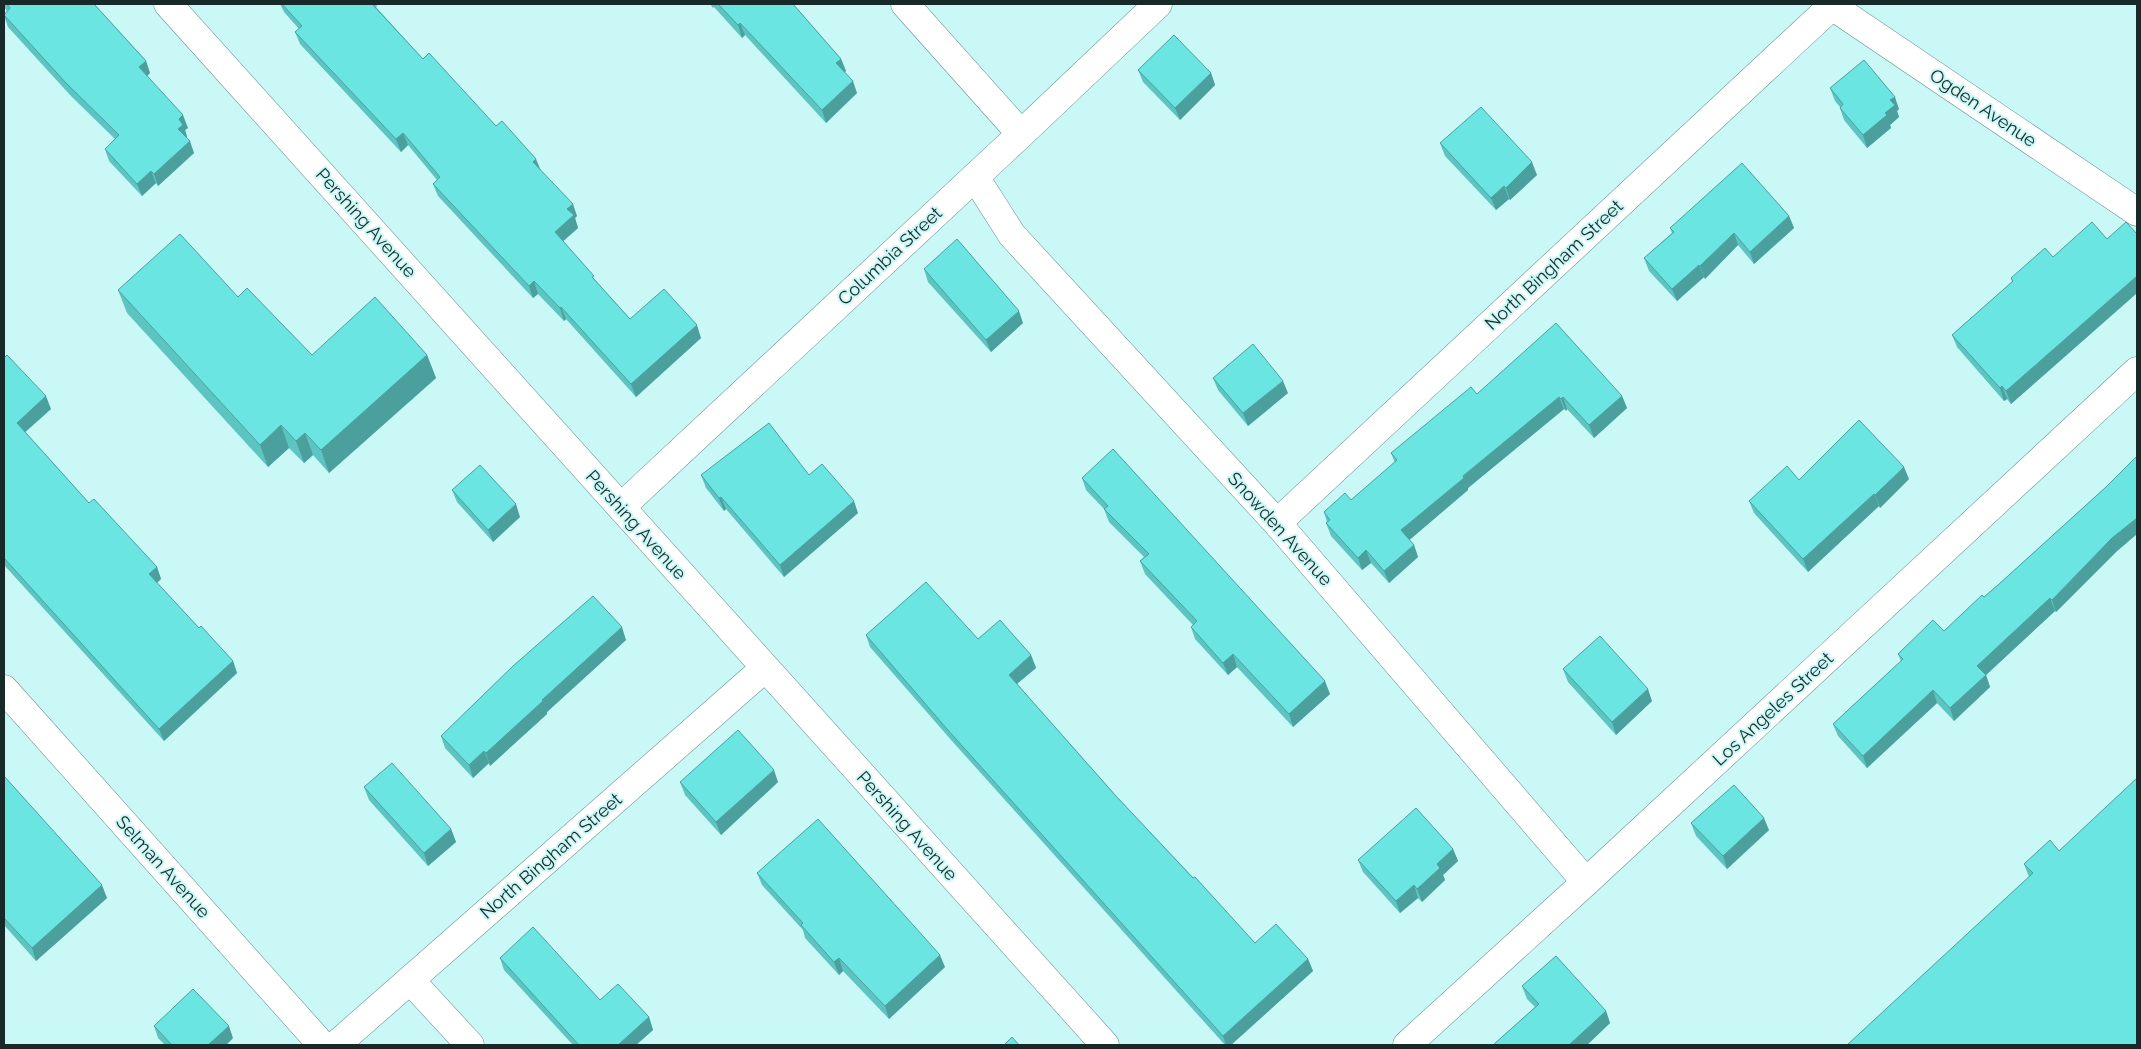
<svg xmlns="http://www.w3.org/2000/svg" width="2141" height="1049" font-family="Raleway,sans-serif">
<style>
.lines{fill:none;stroke-linecap:round;stroke-linejoin:round}
.minor-casing{stroke:#638f8d;stroke-width:29}
.minor{stroke:#fff;stroke-width:28}
.wall{fill:#5cc5c2}
.shaded-wall{fill:#4ba09e}
.building{fill:#6be5e1;stroke:#4ba09e}
.labels{text-anchor:middle;stroke-width:4;stroke-linejoin:round;paint-order:stroke}
.street-label{font-size:18px;fill:#172a29;stroke:#c9f8f6}
</style>
<rect width="100%" height="100%" fill="#c9f8f6"/>
<g class="lines">
<g class="minor-casing">
<g id="minor">
<polyline points="168,4 1105,1045"/>
<polyline points="905,4 1021,134"/>
<polyline points="1829,4 2137,212"/>
<polyline points="975,177 1012,235 1277,523 1586,882"/>
<polyline points="621,507 1021,134 1158,4"/>
<polyline points="1277,523 1832,6"/>
<polyline points="4,689 322,1045"/>
<polyline points="410,980 470,1045"/>
<polyline points="336,1045 765,668"/>
<polyline points="1407,1045 1586,882 2137,371"/>
</g>
</g>
<use href="#minor" class="minor"/>
</g>
<g class="wall">
<polygon points="4,4 94,4 146,61 150,73 147,76 188,128 185,130 187,137 187,138 194,153 158,186 156,183 142,196 109,161 105,149 115,139 71,96 8,27 4,16 4,15 7,11 4,7"/>
<polygon points="280,4 376,4 377,6 376,7 423,59 496,126 540,170 577,216 575,218 578,228 563,241 596,281 630,319 701,338 636,397 566,319 564,321 538,294 533,298 438,196 433,184 437,180 408,145 401,152 300,44 295,32 299,29 284,12"/>
<polygon points="710,4 793,4 841,59 846,71 845,72 857,93 826,123 745,35 742,38 714,7 713,8"/>
<polygon points="1138,70 1211,73 1215,85 1180,120 1143,82"/>
<polygon points="1830,88 1899,109 1897,111 1899,117 1890,125 1891,128 1867,148 1844,120 1840,108 1840,107 1835,101"/>
<polygon points="1440,143 1537,175 1510,200 1509,199 1496,210 1445,156"/>
<polygon points="1789,216 1794,228 1754,264 1738,245 1705,279 1704,277 1677,301 1649,271 1644,258 1672,233 1670,228"/>
<polygon points="2137,234 2137,293 2011,404 2007,399 2004,401 1957,347 1952,335 2012,282 2011,278 2053,257 2107,239"/>
<polygon points="924,269 1023,323 991,352 928,282"/>
<polygon points="118,290 238,297 312,355 427,355 436,378 329,473 313,455 304,463 289,448 268,467 127,313"/>
<polygon points="4,358 51,409 25,432 89,503 157,567 161,579 157,583 199,628 233,661 237,673 164,741 4,565"/>
<polygon points="1213,378 1288,393 1248,426 1218,390"/>
<polygon points="1477,394 1622,396 1627,408 1594,438 1567,409 1566,411 1564,409 1468,488 1468,490 1409,540 1414,545 1418,557 1389,583 1371,563 1362,570 1331,536 1326,523 1327,522 1324,512 1351,500 1395,463 1391,453"/>
<polygon points="2137,456 2137,534 2117,551 2056,612 2055,611 1986,675 1990,687 1954,721 1937,703 1867,768 1838,736 1833,724 1901,661 1898,654 1944,631 1998,585 2106,487"/>
<polygon points="701,475 809,475 858,513 784,577 726,509 724,511 706,488"/>
<polygon points="1082,478 1330,694 1293,727 1237,667 1228,675 1195,639 1191,627 1193,625 1145,574 1140,561 1144,557 1109,522 1104,509 1086,490"/>
<polygon points="1909,479 1880,508 1879,506 1808,572 1754,513 1749,501 1799,480"/>
<polygon points="452,490 520,517 493,542 457,502"/>
<polygon points="866,635 978,639 1031,655 1036,668 1017,684 1116,796 1255,943 1308,959 1313,971 1231,1045 1225,1045 952,741 870,647"/>
<polygon points="626,640 547,712 547,714 490,766 489,763 473,778 445,748 441,736"/>
<polygon points="1563,669 1652,701 1616,735 1568,682"/>
<polygon points="4,776 107,898 36,961 4,925"/>
<polygon points="680,782 778,782 721,835 685,795"/>
<polygon points="364,787 451,829 456,842 428,866 369,800"/>
<polygon points="1691,823 1769,830 1727,869 1696,836"/>
<polygon points="1453,849 1458,861 1443,875 1445,880 1422,902 1418,898 1400,913 1363,872 1358,860"/>
<polygon points="2059,851 2137,1045 2029,877 2024,864"/>
<polygon points="757,873 945,967 889,1019 843,971 839,975 805,938 803,930 762,885"/>
<polygon points="500,958 600,1000 649,1017 653,1030 636,1045 573,1045 504,970"/>
<polygon points="1522,986 1606,1011 1610,1023 1587,1045 1493,1045 1535,1007 1527,999"/>
<polygon points="154,1026 233,1038 226,1045 165,1045 158,1038"/>
</g>
<g class="shaded-wall">
<polygon points="740,23 745,35 742,38 738,25"/>
<polygon points="841,59 846,71 841,76 836,63"/>
<polygon points="146,61 150,73 144,79 139,67"/>
<polygon points="1211,73 1215,85 1180,120 1175,108"/>
<polygon points="853,81 857,93 826,123 822,110"/>
<polygon points="1895,97 1899,109 1897,111 1899,117 1890,125 1891,128 1867,148 1863,135 1890,100"/>
<polygon points="183,115 188,128 185,130 187,137 183,141 178,129 179,119"/>
<polygon points="403,133 408,145 401,152 396,139"/>
<polygon points="190,141 194,153 158,186 154,174"/>
<polygon points="536,159 541,171 533,162"/>
<polygon points="1532,162 1537,175 1510,200 1506,188"/>
<polygon points="151,171 156,183 142,196 137,184"/>
<polygon points="1504,186 1509,199 1496,210 1491,198"/>
<polygon points="573,204 577,216 575,218 578,228 560,244 555,232 567,209"/>
<polygon points="1789,216 1794,228 1754,264 1750,252"/>
<polygon points="1734,233 1738,245 1705,279 1700,266"/>
<polygon points="1699,265 1704,277 1677,301 1672,289"/>
<polygon points="2137,276 2137,293 2011,404 2006,391"/>
<polygon points="534,281 538,294 533,298 529,286"/>
<polygon points="561,307 566,319 564,321 560,308"/>
<polygon points="1019,311 1023,323 991,352 986,340"/>
<polygon points="697,325 701,338 636,397 631,384"/>
<polygon points="427,355 436,378 329,473 321,450"/>
<polygon points="1283,381 1288,393 1248,426 1243,413"/>
<polygon points="2002,386 2007,399 2004,401 2000,388"/>
<polygon points="46,396 51,409 22,435 17,423"/>
<polygon points="1622,396 1627,408 1594,438 1589,425"/>
<polygon points="1559,397 1564,409 1468,488 1468,490 1406,543 1401,530 1463,476"/>
<polygon points="1563,397 1567,409 1566,411 1561,399"/>
<polygon points="281,425 289,448 268,467 260,445"/>
<polygon points="305,433 313,455 304,463 296,441"/>
<polygon points="1904,467 1909,479 1880,508 1875,495"/>
<polygon points="1874,494 1879,506 1808,572 1803,559"/>
<polygon points="721,497 726,509 724,511 719,498"/>
<polygon points="854,501 858,513 784,577 780,565"/>
<polygon points="516,504 520,517 493,542 488,530"/>
<polygon points="2137,518 2137,534 2117,551 2056,612 2052,600 2112,538"/>
<polygon points="1414,545 1418,557 1389,583 1384,571"/>
<polygon points="1366,550 1371,563 1362,570 1358,558"/>
<polygon points="157,567 161,579 153,586 149,574"/>
<polygon points="2050,598 2055,611 1986,675 1990,687 1954,721 1950,708 1977,666"/>
<polygon points="622,627 626,640 547,712 547,714 490,766 486,753 542,700"/>
<polygon points="1233,654 1237,667 1228,675 1223,663"/>
<polygon points="1031,655 1036,668 1013,687 1009,675"/>
<polygon points="233,661 237,673 164,741 159,729"/>
<polygon points="1325,681 1330,694 1293,727 1289,714"/>
<polygon points="1648,689 1652,701 1616,735 1612,722"/>
<polygon points="1933,690 1937,703 1867,768 1863,756"/>
<polygon points="484,751 489,763 473,778 469,765"/>
<polygon points="774,770 778,782 721,835 716,822"/>
<polygon points="1764,818 1769,830 1727,869 1723,856"/>
<polygon points="451,829 456,842 428,866 424,853"/>
<polygon points="1453,849 1458,861 1443,875 1445,880 1422,902 1417,889 1437,864"/>
<polygon points="102,885 107,898 36,961 32,948"/>
<polygon points="1414,885 1418,898 1400,913 1396,901"/>
<polygon points="940,955 945,967 889,1019 885,1006"/>
<polygon points="839,958 843,971 839,975 834,962"/>
<polygon points="1308,959 1313,971 1231,1045 1226,1045 1223,1036"/>
<polygon points="1606,1011 1610,1023 1587,1045 1569,1045"/>
<polygon points="649,1017 653,1030 636,1045 618,1045"/>
<polygon points="229,1026 233,1038 226,1045 208,1045"/>
</g>
<g class="building">
<polygon points="7,4 94,4 146,61 139,67 183,115 179,119 183,125 178,129 190,141 154,174 151,171 137,184 105,149 119,135 66,83 4,15 10,8"/>
<polygon points="282,4 372,4 423,59 429,53 496,126 502,121 536,159 533,162 573,204 567,209 574,215 555,232 594,276 592,277 630,319 664,289 697,325 631,384 561,307 560,308 534,281 529,286 433,184 440,177 403,133 396,139 295,32 302,26"/>
<polygon points="718,4 793,4 841,59 836,63 853,81 822,110 740,23 738,25"/>
<polygon points="1174,35 1211,73 1175,108 1138,70"/>
<polygon points="1864,60 1895,97 1890,100 1895,105 1885,113 1887,115 1863,135 1840,108 1843,104 1830,88"/>
<polygon points="1481,107 1532,162 1506,188 1504,186 1491,198 1440,143"/>
<polygon points="1742,163 1789,216 1750,252 1734,233 1700,266 1699,265 1672,289 1644,258 1674,232 1670,228"/>
<polygon points="2092,222 2107,239 2126,222 2137,234 2137,276 2006,391 2002,386 2000,388 1952,335 2013,281 2011,278 2045,248 2053,257"/>
<polygon points="180,234 238,297 247,288 312,355 375,297 427,355 321,450 305,433 296,441 281,425 260,445 118,290"/>
<polygon points="957,239 1019,311 986,340 924,269"/>
<polygon points="1556,323 1622,396 1589,425 1563,397 1561,399 1559,397 1463,476 1464,478 1401,530 1414,545 1384,571 1366,550 1358,558 1326,523 1330,520 1324,512 1345,493 1351,500 1397,460 1391,453 1471,387 1477,394"/>
<polygon points="1253,344 1283,381 1243,413 1213,378"/>
<polygon points="7,355 46,396 17,423 89,503 94,499 157,567 149,574 199,628 201,626 233,661 159,729 4,558 4,358"/>
<polygon points="1859,420 1904,467 1875,495 1874,494 1803,559 1749,501 1787,466 1799,480"/>
<polygon points="769,423 809,475 822,464 854,501 780,565 721,497 719,498 701,475"/>
<polygon points="1113,449 1325,681 1289,714 1233,654 1223,663 1191,627 1197,621 1140,561 1149,554 1104,509 1108,506 1082,478"/>
<polygon points="2137,456 2137,518 2112,538 2052,600 2050,598 1977,666 1986,675 1950,708 1933,690 1863,756 1833,724 1903,659 1898,654 1933,620 1944,631 1982,595 1984,597 1998,585 2106,487"/>
<polygon points="480,465 516,504 488,530 452,490"/>
<polygon points="926,582 978,639 1000,620 1031,655 1009,675 1116,796 1193,878 1195,877 1255,943 1276,924 1308,959 1223,1036 947,729 866,635"/>
<polygon points="593,596 622,627 542,700 543,701 486,753 484,751 469,765 441,736 513,666"/>
<polygon points="1600,636 1648,689 1612,722 1563,669"/>
<polygon points="738,730 774,770 716,822 680,782"/>
<polygon points="392,763 451,829 424,853 364,787"/>
<polygon points="4,776 102,885 32,948 4,918"/>
<polygon points="2137,778 2137,1045 1847,1045 2033,873 2024,864 2050,840 2059,851"/>
<polygon points="1734,785 1764,818 1723,856 1691,823"/>
<polygon points="1416,808 1453,849 1437,864 1440,868 1417,889 1414,885 1396,901 1358,860"/>
<polygon points="818,819 940,955 885,1006 839,958 834,962 801,925 803,923 757,873"/>
<polygon points="533,927 600,1000 618,984 649,1017 618,1045 579,1045 500,958"/>
<polygon points="1556,956 1606,1011 1569,1045 1493,1045 1539,1004 1522,986"/>
<polygon points="193,989 229,1026 208,1045 172,1045 154,1026"/>
<polygon points="1012,1037 1019,1045 1004,1045"/>
</g>
<g class="labels">
<g class="street-label">
<text transform="translate(1983 108) rotate(34)" y="6">Ogden Avenue</text>
<text transform="translate(366 223) rotate(48)" y="6">Pershing Avenue</text>
<text transform="translate(890 256) rotate(-43)" y="6">Columbia Street</text>
<text transform="translate(1554 265) rotate(-43)" y="6">North Bingham Street</text>
<text transform="translate(636 525) rotate(48)" y="6">Pershing Avenue</text>
<text transform="translate(1280 529) rotate(48)" y="6">Snowden Avenue</text>
<text transform="translate(1773 709) rotate(-43)" y="6">Los Angeles Street</text>
<text transform="translate(907 826) rotate(48)" y="6">Pershing Avenue</text>
<text transform="translate(551 856) rotate(-41)" y="6">North Bingham Street</text>
<text transform="translate(163 867) rotate(48)" y="6">Selman Avenue</text>
</g>
</g>
<rect width="2141" height="1049" fill="none" stroke="#172a29" stroke-width="10"/>
</svg>
